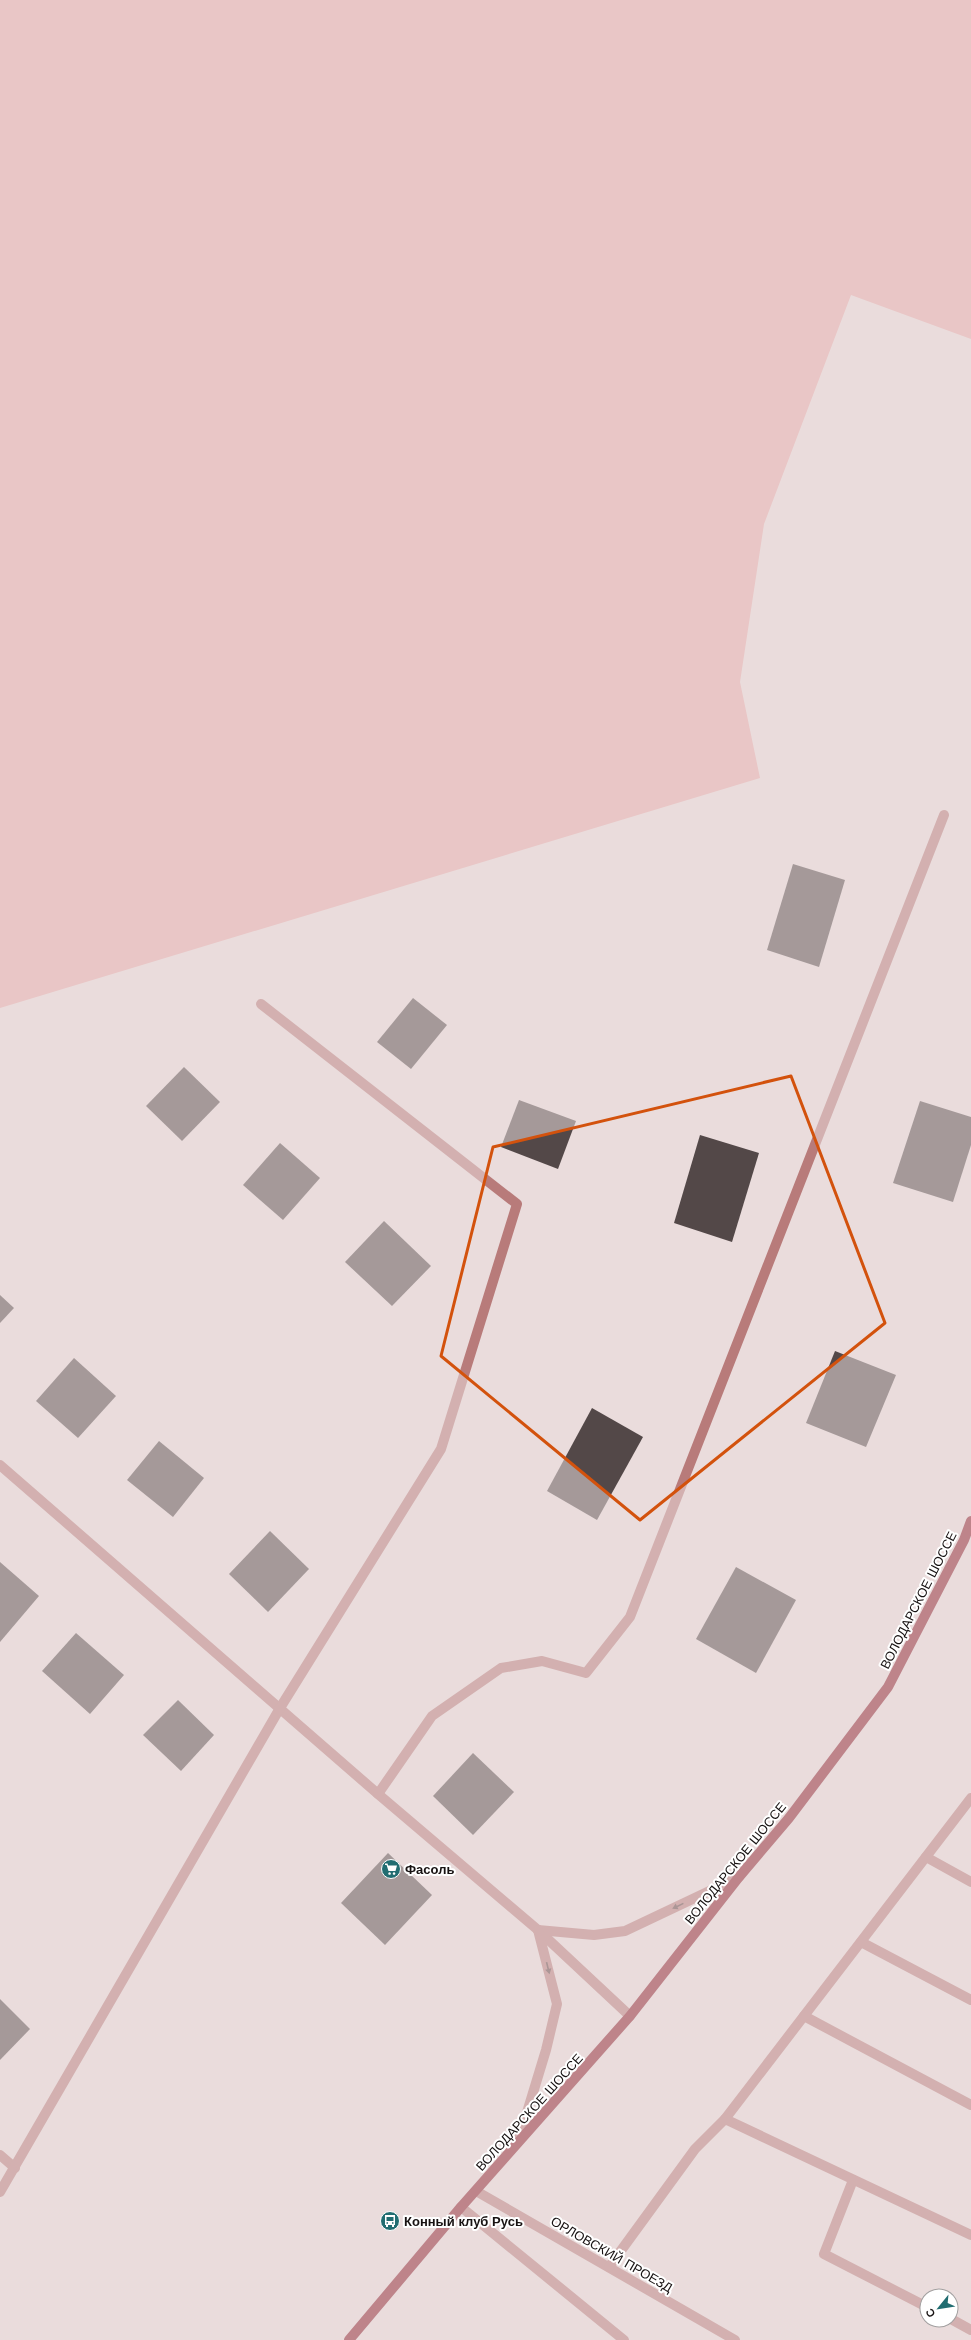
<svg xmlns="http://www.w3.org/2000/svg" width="971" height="2340" font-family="'Work Sans',sans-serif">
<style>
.green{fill:#e9abaa}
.building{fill:#534848}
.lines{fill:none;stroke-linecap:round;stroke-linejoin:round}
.minor{stroke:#b87b7a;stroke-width:10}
.major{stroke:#891927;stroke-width:10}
.oneway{fill:#5f4141}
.marked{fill:none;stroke:#d3520d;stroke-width:3;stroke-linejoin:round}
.labels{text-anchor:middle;stroke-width:4;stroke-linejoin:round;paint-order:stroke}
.street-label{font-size:13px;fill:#171212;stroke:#fff}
.poi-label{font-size:13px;font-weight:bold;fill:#171212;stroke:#fff;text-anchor:start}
</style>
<rect width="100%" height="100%" fill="#eadcdc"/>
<polygon class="green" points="0,0 971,0 971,339 851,295 764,524 740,682 760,778 0,1008"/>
<g class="building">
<polygon points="793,864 845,880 819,967 767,950"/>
<polygon points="413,998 447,1025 411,1069 377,1042"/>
<polygon points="184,1067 220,1102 182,1141 146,1106"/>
<polygon points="519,1100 576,1121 558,1169 501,1147"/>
<polygon points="920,1101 971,1117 971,1145 953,1202 893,1183"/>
<polygon points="700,1135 759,1153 732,1242 674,1223"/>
<polygon points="280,1143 320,1178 283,1220 243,1185"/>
<polygon points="384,1221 431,1266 392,1306 345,1262"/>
<polygon points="0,1295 14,1308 0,1323"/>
<polygon points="835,1351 896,1375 866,1447 806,1423"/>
<polygon points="74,1358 116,1396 78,1438 36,1401"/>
<polygon points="592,1408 643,1437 597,1520 547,1491"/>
<polygon points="159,1441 204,1478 173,1517 127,1480"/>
<polygon points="270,1531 309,1569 268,1612 229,1574"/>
<polygon points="0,1562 39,1596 0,1642"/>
<polygon points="736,1567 796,1600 756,1673 696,1639"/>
<polygon points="76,1633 124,1675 90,1714 42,1671"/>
<polygon points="178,1700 214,1735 181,1771 143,1735"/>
<polygon points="473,1753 514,1792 473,1835 433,1796"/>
<polygon points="388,1853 432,1895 385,1945 341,1903"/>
<polygon points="0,1999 30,2029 0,2060"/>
</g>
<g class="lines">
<g class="minor">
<polyline points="0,1465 378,1794 538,1930 630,2016"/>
<polyline points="378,1794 432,1716 501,1668 542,1661 586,1673 630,1617 944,815"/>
<polyline points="926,1857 971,1882"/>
<polyline points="538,1930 594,1935 625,1931 739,1877"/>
<polyline points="861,1942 971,2000"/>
<polyline points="804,2016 971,2105"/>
<polyline points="725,2119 971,1798"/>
<polyline points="518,2142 546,2050 557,2004 538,1930"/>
<polyline points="0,2155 15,2168"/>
<polyline points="853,2180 824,2254 927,2307"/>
<polyline points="476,2191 735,2340"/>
<polyline points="0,2192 280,1708 441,1449 517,1204 261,1004"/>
<polyline points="461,2207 624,2340"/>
<polyline points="609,2267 695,2149 725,2119 971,2235"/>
<polyline points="951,2319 971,2330"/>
</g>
<polyline class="major" points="349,2340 461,2207 630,2016 739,1877 789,1818 888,1687 964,1540 971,1521"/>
</g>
<defs><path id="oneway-solid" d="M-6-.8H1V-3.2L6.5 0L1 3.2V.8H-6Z"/></defs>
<g class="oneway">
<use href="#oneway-solid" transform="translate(678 1906) rotate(154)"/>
<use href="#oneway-solid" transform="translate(548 1968) rotate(76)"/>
</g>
<path d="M0 0H971V2340H0ZM791,1076l94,247 -245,197 -199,-164 52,-209z" fill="#eadcdc" fill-opacity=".55" fill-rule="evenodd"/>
<path class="marked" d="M791,1076l94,247 -245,197 -199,-164 52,-209z"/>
<defs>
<g id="supermarket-disc" transform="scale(1)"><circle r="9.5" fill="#216d71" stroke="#fff"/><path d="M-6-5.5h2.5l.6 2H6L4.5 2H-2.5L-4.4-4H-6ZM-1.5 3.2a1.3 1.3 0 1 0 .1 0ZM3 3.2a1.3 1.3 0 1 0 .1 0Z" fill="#fff"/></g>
<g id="bus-disc" transform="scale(1)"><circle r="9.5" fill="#216d71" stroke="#fff"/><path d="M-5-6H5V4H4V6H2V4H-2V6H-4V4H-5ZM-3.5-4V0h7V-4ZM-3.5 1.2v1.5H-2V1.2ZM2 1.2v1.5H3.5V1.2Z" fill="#fff"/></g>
</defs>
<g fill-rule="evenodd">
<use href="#supermarket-disc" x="391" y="1869"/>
<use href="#bus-disc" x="390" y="2221"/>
</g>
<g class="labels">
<g class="street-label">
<text transform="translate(918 1600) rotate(-63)" y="5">ВОЛОДАРСКОЕ ШОССЕ</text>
<text transform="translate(735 1863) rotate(-51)" y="5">ВОЛОДАРСКОЕ ШОССЕ</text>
<text transform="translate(529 2112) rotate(-48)" y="5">ВОЛОДАРСКОЕ ШОССЕ</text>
<text transform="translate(612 2254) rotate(30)" y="5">ОРЛОВСКИЙ ПРОЕЗД</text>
</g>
<g class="poi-label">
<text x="405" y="1874">Фасоль</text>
<text x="404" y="2226">Конный клуб Русь</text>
</g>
</g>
<g transform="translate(939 2308) rotate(240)"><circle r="19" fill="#ffffff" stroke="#a2a0a0"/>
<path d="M0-3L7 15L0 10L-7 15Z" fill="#216d71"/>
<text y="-6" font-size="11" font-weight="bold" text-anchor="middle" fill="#171212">С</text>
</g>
</svg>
